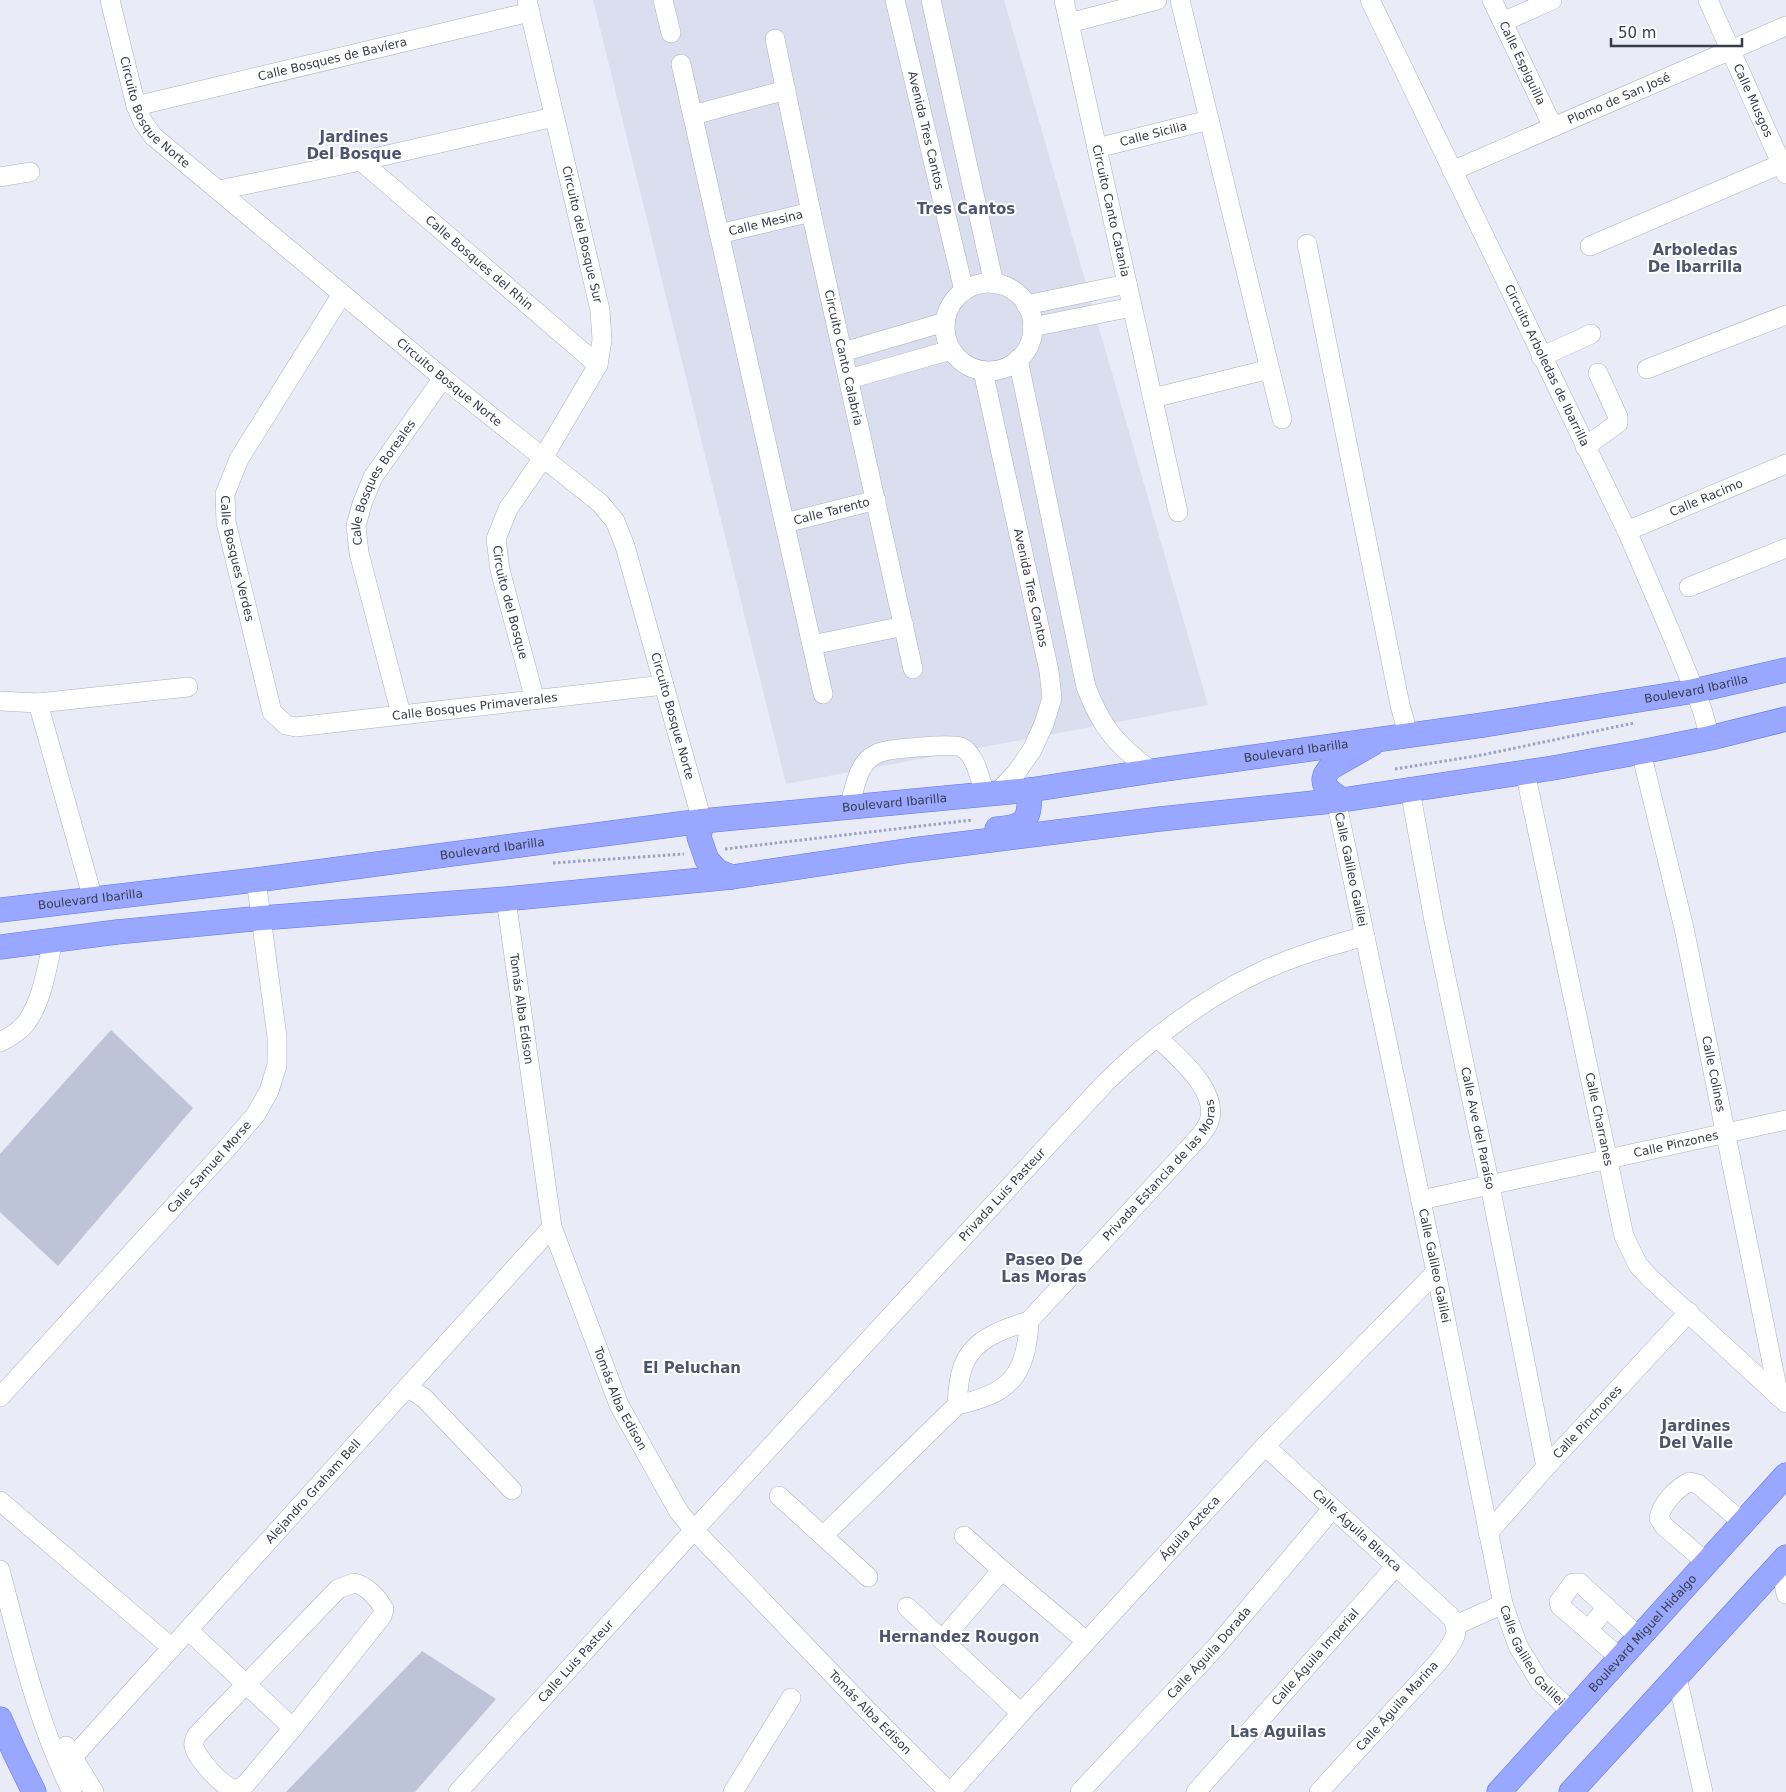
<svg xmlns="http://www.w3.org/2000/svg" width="1786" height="1792" font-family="'DejaVu Sans',sans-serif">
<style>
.residential{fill:#dbdeee}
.building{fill:#bdc4d8}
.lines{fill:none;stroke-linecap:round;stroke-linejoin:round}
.minor-casing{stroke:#abafc2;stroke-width:20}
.major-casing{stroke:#6076ed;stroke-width:25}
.path{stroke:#9ba3c5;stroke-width:3;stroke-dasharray:2.5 2.5;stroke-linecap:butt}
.minor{stroke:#fff;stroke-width:19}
.major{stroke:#99a7ff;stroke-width:24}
.labels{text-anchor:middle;stroke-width:4;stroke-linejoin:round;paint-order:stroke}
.street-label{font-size:12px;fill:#373b4a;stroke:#fff}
.quarter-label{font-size:15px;font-weight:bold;fill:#4d556e;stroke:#fff}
</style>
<rect width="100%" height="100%" fill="#e9ebf6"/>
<polygon class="residential" points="593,0 1004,0 1208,705 786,784"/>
<g class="building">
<polygon points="111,1030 193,1108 58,1266 0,1212 0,1154"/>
<polygon points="422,1651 496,1699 415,1792 286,1792"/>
</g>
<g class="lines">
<g class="minor-casing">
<g id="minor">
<path id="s1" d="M110,0l26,106 7,16 10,14 290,242 157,125 15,18 10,25 77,275"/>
<path id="s2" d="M527,0l73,310 2,30 -4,25 -55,93 -35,51 -12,30 4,31 35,130"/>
<polyline points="663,0 671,33"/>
<path id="s3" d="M895,0l69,291"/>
<polyline points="931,0 994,284"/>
<path id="s4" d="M1064,0l114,512"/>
<polyline points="1180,0 1282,419"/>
<path id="s5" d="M1370,0l257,531 44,102 31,76 8,29"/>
<path id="s6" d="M1492,0l61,127"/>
<path id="s7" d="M1708,0l78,174"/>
<polyline points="1503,22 1552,0"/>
<polyline points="1069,23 1157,0"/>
<path id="s8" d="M775,39l36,173 102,457"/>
<polyline points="681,64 823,694"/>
<path id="s9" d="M136,106l394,-94"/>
<polyline points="693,115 786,90"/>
<path id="s10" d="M1097,148l112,-28"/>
<path id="s11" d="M361,161l237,204"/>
<path id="s12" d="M1452,171l334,-145"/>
<polyline points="0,177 30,172"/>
<polyline points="219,190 361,161 554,117"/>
<path id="s13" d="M719,234l92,-22"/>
<polyline points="1307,244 1400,705 1408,734"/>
<polyline points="1590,246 1781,164"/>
<circle cx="989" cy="327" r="44"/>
<path id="s14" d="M342,294l-103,165 -14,35 1,28 46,190 14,13 10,2 368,-42"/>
<polyline points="1026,305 1127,284"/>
<polyline points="1032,327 1132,307"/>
<polyline points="843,352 945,322"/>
<polyline points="1541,357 1591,334"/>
<path d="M1018,359l68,328c16,41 30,58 66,84"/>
<polyline points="1647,369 1786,315"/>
<path id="s15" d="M983,371l66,300 3,27 -8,26 -12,26 -16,23 -19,20"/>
<polyline points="849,379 951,350"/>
<polyline points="1153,398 1270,369"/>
<polyline points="1585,447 1618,423 1618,417 1598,373"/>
<path id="s16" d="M785,523l91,-23"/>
<path id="s17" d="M1627,531l159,-67"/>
<polyline points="1689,587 1786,548"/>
<polyline points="812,645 904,626"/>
<polyline points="0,701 38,703 188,687"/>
<polyline points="38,703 93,899"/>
<path id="s18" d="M401,714l-42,-161 -3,-27 6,-22 11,-27 70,-99"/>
<path id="s19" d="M1641,752l43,176 95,469"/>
<path id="s20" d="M1525,772l99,464 14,29 11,12 137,126"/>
<path id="s21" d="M1410,790l24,131 56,265 56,281"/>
<path id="s22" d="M1336,800l100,472 67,332 15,42 22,36 32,30"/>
<path d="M849,807c5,-15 8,-39 21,-49 3,-2 8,-5 11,-6 8,-3 73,-9 80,-5 15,7 19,33 24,47"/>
<path id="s23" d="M506,899l46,328 67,178 60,107 15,18 174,181 81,81"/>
<path d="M0,1042c10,-5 22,-12 28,-22 15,-22 19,-54 25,-79"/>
<path id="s24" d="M1421,1200l365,-80"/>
<polyline points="407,1387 424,1398 512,1490"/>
<path id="s25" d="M0,1397l229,-251 27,-32 13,-23 8,-26v-28l-21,-157"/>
<path id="s26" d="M957,1405c1,-12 1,-24 5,-35 8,-30 40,-41 67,-49l170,-184c3,-4 7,-9 9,-13 14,-32 -31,-67 -51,-87"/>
<path id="s27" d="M1265,1446l184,169c16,17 1,31 -11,47l-119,130"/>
<polyline points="779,1496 868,1577"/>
<polyline points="0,1501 172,1648"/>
<path id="s28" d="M1488,1533l58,-66 143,-155"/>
<path d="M823,1536l134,-131c52,-11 70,-29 72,-84"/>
<polyline points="964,1536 1002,1570 1086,1641"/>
<path d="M1707,1563l-43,-37 -5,-8c3,-15 17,-29 30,-36l9,2 45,39"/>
<polyline points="1780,1564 1786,1594"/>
<path d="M0,1570c20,75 37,152 72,222"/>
<path d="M354,1583c12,2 24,15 30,26l-2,7 -89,112 -48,57c-3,2 -7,4 -11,4 -11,-1 -39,-33 -40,-43 -1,-4 1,-7 3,-11l141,-146z"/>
<polyline points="907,1607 1021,1713"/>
<polyline points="1607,1607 1588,1630 1560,1606 1559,1602 1573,1583 1580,1583 1640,1638"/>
<polyline points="1456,1625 1503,1604"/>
<polyline points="188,1630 293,1728"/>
<polyline points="1588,1630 1621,1659"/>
<polyline points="942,1640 1002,1570"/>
<polyline points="1677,1677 1703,1792"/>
<polyline points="66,1746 94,1792"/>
<path id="s29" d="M73,1757l479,-530"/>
<path id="s30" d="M458,1792l236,-262 411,-447c44,-43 99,-85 155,-111 34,-16 69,-26 105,-36"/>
<polyline points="733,1792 791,1698"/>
<path id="s31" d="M951,1792l70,-79 244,-267 171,-174"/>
<path id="s32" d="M1080,1792l135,-144 117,-139"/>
<path id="s33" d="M1196,1792l199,-225"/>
</g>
</g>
<g class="major-casing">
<g id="major">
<path d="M1342,800c-12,-8 -26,-16 -12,-32l42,-24"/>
<polyline points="702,821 699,837 707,860 717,871 732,877"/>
<path d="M997,829c32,-3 32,-10 33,-39"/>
<path id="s34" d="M0,910l256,-30 446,-59 328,-31 122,-19 331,-46 211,-34 92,-21"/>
<polyline points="0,947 117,932 262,918 506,899 732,877 912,850 1160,819 1342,800 1553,768 1641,752 1710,738 1786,719"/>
<polyline points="0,1719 14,1751 34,1792"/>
<path id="s35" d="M1499,1792l287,-317"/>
<polyline points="1571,1792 1786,1557"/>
</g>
</g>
<g class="path">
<polyline points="1395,769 1482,755 1634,723"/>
<polyline points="725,849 972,820"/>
<polyline points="553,863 684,854"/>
</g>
<use href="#minor" class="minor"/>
<use href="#major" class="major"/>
</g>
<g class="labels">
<g class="street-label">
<text dy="4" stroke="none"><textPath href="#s9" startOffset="202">Calle Bosques de Bavíera</textPath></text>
<text dy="4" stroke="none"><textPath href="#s6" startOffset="70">Calle Espiguilla</textPath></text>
<text dy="4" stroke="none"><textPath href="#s12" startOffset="182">Plomo de San José</textPath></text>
<text dy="4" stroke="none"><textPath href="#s7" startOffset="110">Calle Musgos</textPath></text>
<text dy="4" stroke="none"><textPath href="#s1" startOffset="124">Circuito Bosque Norte</textPath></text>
<text dy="4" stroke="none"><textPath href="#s3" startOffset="134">Avenida Tres Cantos</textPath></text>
<text dy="4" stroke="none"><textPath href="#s10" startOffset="58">Calle Sicilia</textPath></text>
<text dy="4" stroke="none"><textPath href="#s4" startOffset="216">Circuito Canto Catania</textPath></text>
<text dy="4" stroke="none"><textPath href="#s13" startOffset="48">Calle Mesina</textPath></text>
<text dy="4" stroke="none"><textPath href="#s2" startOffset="241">Circuito del Bosque Sur</textPath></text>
<text dy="4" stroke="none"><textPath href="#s11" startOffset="156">Calle Bosques del Rhin</textPath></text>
<text dy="4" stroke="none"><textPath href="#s8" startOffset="326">Circuito Canto Calabria</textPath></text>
<text dy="4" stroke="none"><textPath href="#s5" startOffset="406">Circuito Arboledas de Ibarrilla</textPath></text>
<text dy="4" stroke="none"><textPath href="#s1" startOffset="529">Circuito Bosque Norte</textPath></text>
<text dy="4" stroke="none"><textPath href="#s18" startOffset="244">Calle Bosques Boreales</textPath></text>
<text dy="4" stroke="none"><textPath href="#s17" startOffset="86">Calle Racimo</textPath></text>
<text dy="4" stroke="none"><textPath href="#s16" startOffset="48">Calle Tarento</textPath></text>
<text dy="4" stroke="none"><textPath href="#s14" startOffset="298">Calle Bosques Verdes</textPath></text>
<text dy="4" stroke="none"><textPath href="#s15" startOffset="222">Avenida Tres Cantos</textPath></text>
<text dy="4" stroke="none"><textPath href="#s2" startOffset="641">Circuito del Bosque</textPath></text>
<text dy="4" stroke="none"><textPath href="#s34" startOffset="1711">Boulevard Ibarilla</textPath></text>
<text dy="4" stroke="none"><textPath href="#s14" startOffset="665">Calle Bosques Primaverales</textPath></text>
<text dy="4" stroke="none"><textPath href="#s1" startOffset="949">Circuito Bosque Norte</textPath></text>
<text dy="4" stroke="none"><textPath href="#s34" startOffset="1306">Boulevard Ibarilla</textPath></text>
<text dy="4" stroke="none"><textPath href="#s34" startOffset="901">Boulevard Ibarilla</textPath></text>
<text dy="4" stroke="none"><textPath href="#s34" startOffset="496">Boulevard Ibarilla</textPath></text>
<text dy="4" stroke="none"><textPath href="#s22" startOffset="71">Calle Galileo Galilei</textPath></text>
<text dy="4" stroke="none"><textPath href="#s34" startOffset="91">Boulevard Ibarilla</textPath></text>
<text dy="4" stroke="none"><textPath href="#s23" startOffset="111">Tomás Alba Edison</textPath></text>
<text dy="4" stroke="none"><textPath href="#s19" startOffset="330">Calle Colines</textPath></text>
<text dy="4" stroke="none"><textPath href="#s20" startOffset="355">Calle Charranes</textPath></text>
<text dy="4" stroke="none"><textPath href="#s21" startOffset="345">Calle Ave del Paraíso</textPath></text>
<text dy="4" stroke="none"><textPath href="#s24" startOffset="261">Calle Pinzones</textPath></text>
<text dy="4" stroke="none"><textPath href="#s25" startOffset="311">Calle Samuel Morse</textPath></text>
<text dy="4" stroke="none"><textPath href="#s26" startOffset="324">Privada Estancia de las Moras</textPath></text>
<text dy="4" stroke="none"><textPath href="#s30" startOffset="808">Privada Luis Pasteur</textPath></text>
<text dy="4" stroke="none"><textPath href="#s22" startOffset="476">Calle Galileo Galilei</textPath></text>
<text dy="4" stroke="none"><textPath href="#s23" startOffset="516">Tomás Alba Edison</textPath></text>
<text dy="4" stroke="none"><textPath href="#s28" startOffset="149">Calle Pinchones</textPath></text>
<text dy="4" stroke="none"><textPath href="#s29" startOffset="358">Alejandro Graham Bell</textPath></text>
<text dy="4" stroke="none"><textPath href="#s31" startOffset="356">Águila Azteca</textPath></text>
<text dy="4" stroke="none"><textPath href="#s27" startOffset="125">Calle Águila Blanca</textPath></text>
<text dy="4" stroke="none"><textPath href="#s35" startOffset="214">Boulevard Miguel Hidalgo</textPath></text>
<text dy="4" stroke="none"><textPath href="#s32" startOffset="190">Calle Águila Dorada</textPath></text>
<text dy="4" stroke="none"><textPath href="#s22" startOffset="881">Calle Galileo Galilei</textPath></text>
<text dy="4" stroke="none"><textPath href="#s33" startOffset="180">Calle Águila Imperial</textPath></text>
<text dy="4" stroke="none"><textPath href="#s30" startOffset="176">Calle Luis Pasteur</textPath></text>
<text transform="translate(1397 1706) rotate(-48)" y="4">Calle Águila Marina</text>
<text dy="4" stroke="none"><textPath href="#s23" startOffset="921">Tomás Alba Edison</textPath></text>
</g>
<g class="quarter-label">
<text x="354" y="142">Jardines<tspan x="354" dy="17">Del Bosque</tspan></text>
<text x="966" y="214">Tres Cantos</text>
<text x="1695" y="255">Arboledas<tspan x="1695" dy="17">De Ibarrilla</tspan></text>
<text x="1044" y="1265">Paseo De<tspan x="1044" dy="17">Las Moras</tspan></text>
<text x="692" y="1373">El Peluchan</text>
<text x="1696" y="1431">Jardines<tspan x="1696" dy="17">Del Valle</tspan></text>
<text x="959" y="1642">Hernandez Rougon</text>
<text x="1278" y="1737">Las Aguilas</text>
</g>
</g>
<path d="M1611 38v8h131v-8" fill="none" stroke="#373b4a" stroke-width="2.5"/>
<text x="1618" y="38" font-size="15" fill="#373b4a" stroke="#ffffff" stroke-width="4" paint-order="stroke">50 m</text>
</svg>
